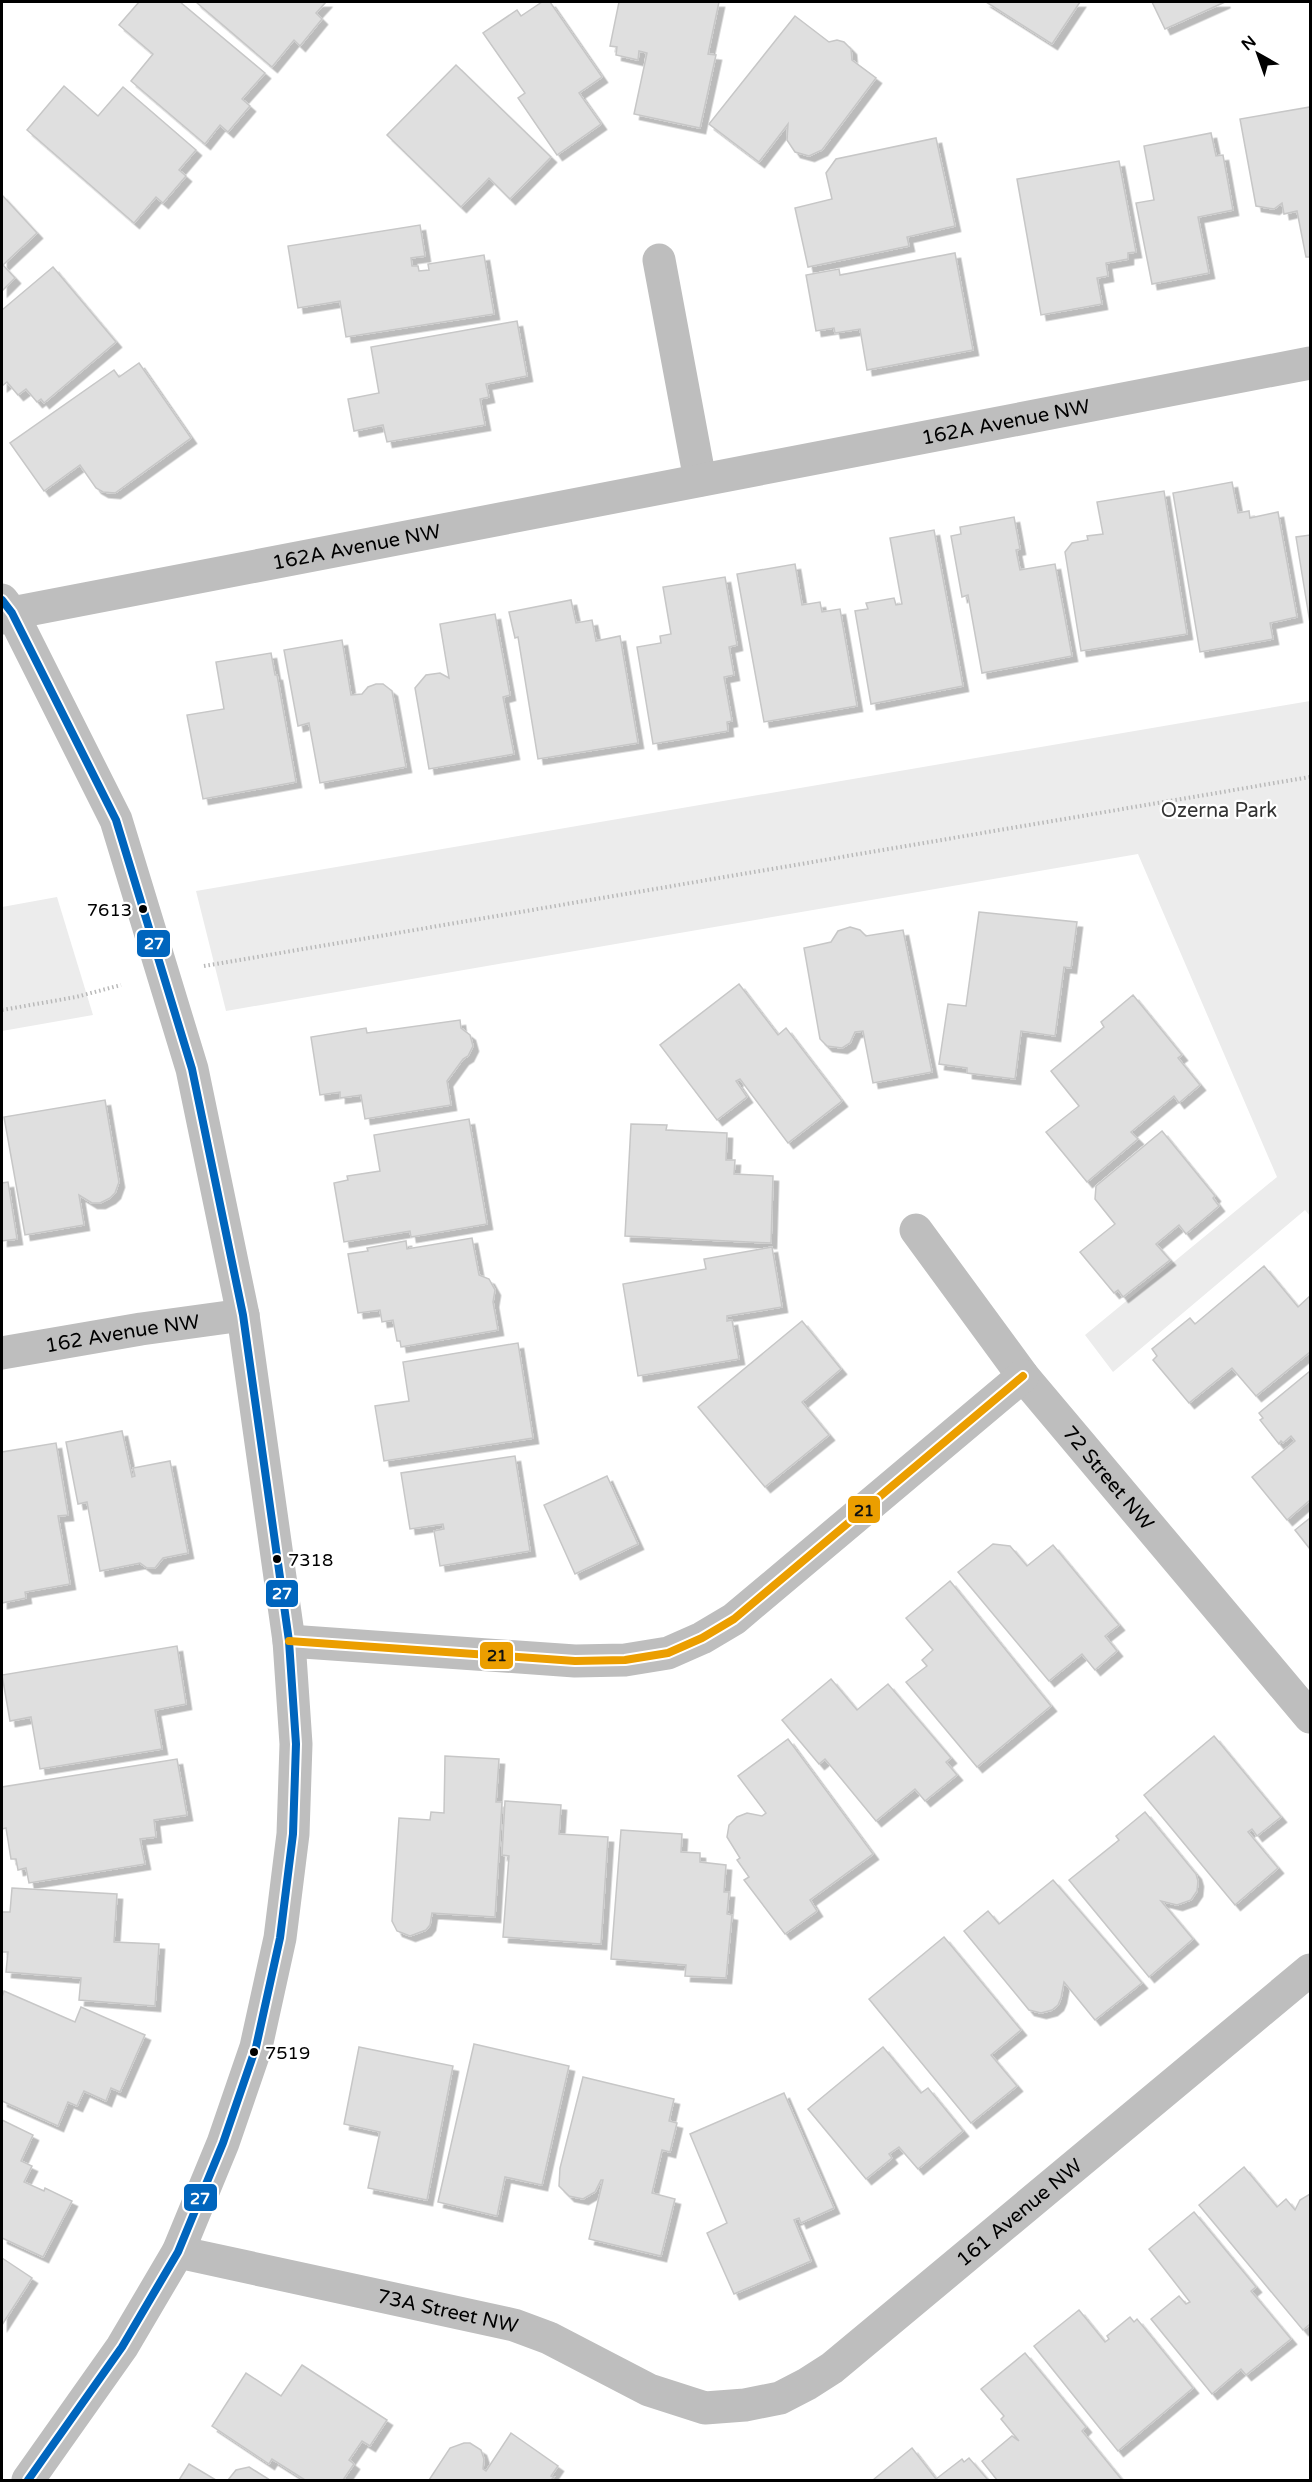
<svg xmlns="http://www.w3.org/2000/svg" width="1312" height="2482" font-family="'Varela Round',sans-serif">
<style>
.green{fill:#ececec}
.building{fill:#dfdfdf;stroke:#c7c7c7;stroke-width:1.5;filter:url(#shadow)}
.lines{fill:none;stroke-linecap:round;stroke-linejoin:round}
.path{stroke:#b9b9b9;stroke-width:4;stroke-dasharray:1.5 3;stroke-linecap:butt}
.minor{stroke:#bebebe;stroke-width:33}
.bus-1-casing{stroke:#fff;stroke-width:12}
.bus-2-casing{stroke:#fff;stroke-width:12}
.bus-1{stroke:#0065bd;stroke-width:8}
.bus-2{stroke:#eb9e00;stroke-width:8}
.bus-dot{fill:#000;stroke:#fff;stroke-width:2}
.labels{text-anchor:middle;stroke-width:4.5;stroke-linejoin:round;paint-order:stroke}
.bus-label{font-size:18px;fill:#000;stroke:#fff;text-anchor:start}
.street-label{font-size:20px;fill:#000;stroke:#fff}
.park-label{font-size:20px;fill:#333;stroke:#fff}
.line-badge{stroke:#fff;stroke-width:2}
.badge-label{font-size:16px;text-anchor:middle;font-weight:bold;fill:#fff}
.pale-badge-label{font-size:16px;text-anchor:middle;font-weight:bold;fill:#111}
</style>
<defs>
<filter id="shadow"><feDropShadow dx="5.5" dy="5.5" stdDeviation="0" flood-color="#0004"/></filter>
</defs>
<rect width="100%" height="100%" fill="#fff"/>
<g class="green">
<polygon points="1310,701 1310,1216 1305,1210 1113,1372 1085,1335 1277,1177 1138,854 226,1011 196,891"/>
<polygon points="57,897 93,1015 2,1031 2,907"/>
</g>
<g class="building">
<polygon points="139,2 180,2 265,73 242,99 250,106 228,132 220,125 205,144 131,81 153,54 119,25"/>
<polygon points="196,2 326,2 316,13 322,19 300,46 294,40 272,67"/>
<polygon points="542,2 550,2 602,77 579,93 601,124 557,155 518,98 525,93 483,33 517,10 521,16"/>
<polygon points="619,2 719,2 708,54 716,55 700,128 634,114 647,53 639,51 638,60 616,55 617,47 610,46"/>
<polygon points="986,2 1080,2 1052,44"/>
<polygon points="1152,2 1225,2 1165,29"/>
<polygon points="795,16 829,42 837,40 844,42 851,49 852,60 876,78 822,150 809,156 795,152 787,140 788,124 759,162 709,124"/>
<polygon points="456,65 551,157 510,199 489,178 461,207 387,135"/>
<polygon points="64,86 98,116 123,87 196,150 179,170 186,176 163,203 156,197 134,223 27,130"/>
<polygon points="1310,107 1310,257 1306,257 1297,211 1284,214 1282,203 1274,209 1256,206 1240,119"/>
<polygon points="1211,133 1216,156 1223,155 1233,210 1198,217 1209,273 1152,284 1136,203 1154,200 1144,146"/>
<polygon points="936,138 955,226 907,237 909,246 808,267 795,208 832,199 826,173 836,159"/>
<polygon points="1119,161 1136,252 1128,253 1128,259 1106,263 1108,276 1097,278 1102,304 1041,315 1017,179"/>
<polygon points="2,195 37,233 3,265 15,278 2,291"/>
<polygon points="420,225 425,256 411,258 412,266 418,266 419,271 429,270 428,264 484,255 494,314 346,337 340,301 298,308 288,246"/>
<polygon points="955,253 973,350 867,370 860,329 835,333 834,328 816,331 806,275 839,269 840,275"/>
<polygon points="53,267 116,342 44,403 41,399 37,402 26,389 18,395 7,382 2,386 2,310"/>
<polygon points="517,321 527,376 486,384 489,397 480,399 485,425 387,442 383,425 354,431 348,399 379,393 371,347"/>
<polygon points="139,363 191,438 115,493 103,492 96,488 80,465 44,491 10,443 114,370 119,377"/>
<polygon points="1232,482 1238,513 1249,511 1250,518 1278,512 1297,617 1270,623 1273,639 1200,652 1173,493"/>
<polygon points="1164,491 1187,634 1081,651 1065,552 1072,543 1088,540 1087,536 1103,534 1097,502"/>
<polygon points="1014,517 1020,549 1016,550 1020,570 1055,564 1072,656 982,673 968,595 962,597 951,536 961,534 960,527"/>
<polygon points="934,530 963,686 871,704 855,611 868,609 866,603 894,598 896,605 902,604 890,538"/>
<polygon points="1310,535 1310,623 1296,537"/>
<polygon points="795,564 802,605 820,602 822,612 840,609 857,706 764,722 737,574"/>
<polygon points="725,577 737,645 729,647 734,675 724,677 732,721 727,722 728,731 653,744 637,647 661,643 660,636 671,634 663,587"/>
<polygon points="571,600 576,623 592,620 596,641 620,636 638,743 538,759 518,637 515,638 509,612"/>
<polygon points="495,614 510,695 503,697 514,754 429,769 415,688 426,675 440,673 449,678 440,624"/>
<polygon points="342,640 351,695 362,694 368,687 376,684 383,684 392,691 406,767 320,783 309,723 298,726 284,650"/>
<polygon points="271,653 275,675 277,675 296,782 203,799 187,715 224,709 216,662"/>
<polygon points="979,912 1077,922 1071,968 1064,967 1055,1036 1021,1031 1015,1079 967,1073 967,1068 939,1064 948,1004 966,1006"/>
<polygon points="850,927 860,930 866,936 903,930 932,1072 873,1083 863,1031 855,1032 850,1043 842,1048 827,1046 820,1039 804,948 831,942 838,931"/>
<polygon points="739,984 778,1035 786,1028 842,1101 788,1143 740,1079 736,1081 747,1097 717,1120 660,1045"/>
<polygon points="1133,995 1182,1055 1178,1058 1200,1085 1179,1103 1174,1096 1131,1132 1138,1139 1087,1182 1046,1132 1079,1106 1051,1071 1104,1027 1101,1022"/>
<polygon points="460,1020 461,1028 470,1035 473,1046 468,1056 463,1059 447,1081 451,1105 365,1119 361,1095 340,1098 340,1092 320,1095 311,1037 366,1028 367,1033"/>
<polygon points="105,1100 119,1182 115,1193 110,1198 100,1203 92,1203 79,1195 84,1225 25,1235 4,1117"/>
<polygon points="469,1119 487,1224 411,1237 410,1231 344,1242 334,1183 348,1180 347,1176 380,1171 374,1135"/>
<polygon points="631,1124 667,1125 666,1130 727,1133 726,1160 735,1160 734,1174 773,1176 771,1243 625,1236"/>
<polygon points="1162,1131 1215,1196 1213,1198 1219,1206 1186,1234 1179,1225 1156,1244 1170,1260 1123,1297 1118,1290 1114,1293 1080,1252 1115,1224 1095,1199 1096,1186"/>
<polygon points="8,1182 17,1239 2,1241 2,1183"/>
<polygon points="472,1238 479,1275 489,1279 495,1290 493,1302 498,1330 401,1347 400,1341 397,1341 393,1320 382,1322 380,1310 358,1313 348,1254 368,1251 367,1248 406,1241 407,1249"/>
<polygon points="772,1247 782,1307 727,1316 727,1321 732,1320 739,1359 638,1376 623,1284 706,1269 704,1259"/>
<polygon points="1264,1266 1298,1307 1310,1296 1310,1352 1256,1396 1232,1368 1189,1403 1153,1360 1157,1356 1152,1349 1190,1318 1195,1324"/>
<polygon points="802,1321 841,1369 802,1402 829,1435 765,1487 698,1407"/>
<polygon points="518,1343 533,1438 384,1461 375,1406 409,1401 403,1362"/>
<polygon points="1310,1371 1310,1500 1287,1520 1252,1477 1295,1441 1291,1436 1283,1443 1281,1441 1279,1444 1260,1420 1263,1418 1259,1413"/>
<polygon points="122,1431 132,1477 135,1476 133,1468 170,1461 188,1553 163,1558 155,1568 147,1568 140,1563 100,1571 87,1502 78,1504 66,1442"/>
<polygon points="56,1443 68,1515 58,1516 70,1584 25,1592 26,1598 2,1603 2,1452"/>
<polygon points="515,1456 530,1551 440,1566 434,1531 444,1529 443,1524 410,1529 401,1473"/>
<polygon points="607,1476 638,1544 575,1574 544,1505"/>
<polygon points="1310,1518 1310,1549 1295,1530"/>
<polygon points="993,1544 1010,1546 1027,1566 1053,1545 1119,1625 1105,1636 1117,1651 1095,1670 1082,1654 1049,1681 958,1572"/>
<polygon points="950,1581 1051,1706 977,1767 906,1682 927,1666 922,1660 933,1650 906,1618"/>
<polygon points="177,1646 186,1704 155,1710 162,1749 40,1769 31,1717 10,1721 2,1675"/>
<polygon points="831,1679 857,1710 888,1684 951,1758 946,1762 957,1775 925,1801 915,1789 876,1821 825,1759 819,1764 782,1720"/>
<polygon points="1214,1736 1281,1817 1257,1836 1252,1829 1248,1832 1278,1868 1235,1905 1144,1795"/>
<polygon points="788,1739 873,1854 810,1900 817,1911 785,1934 744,1880 749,1877 737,1860 740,1858 727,1837 729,1825 737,1817 747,1813 762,1816 766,1813 738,1776"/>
<polygon points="445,1756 499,1759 496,1802 502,1802 495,1917 432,1913 430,1925 426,1930 410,1936 397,1931 392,1921 399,1818 430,1820 431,1812 444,1813"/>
<polygon points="177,1759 187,1815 154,1820 156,1837 140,1839 145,1864 29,1883 26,1868 18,1870 16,1859 11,1859 6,1828 2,1829 2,1787"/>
<polygon points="505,1801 561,1805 559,1834 608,1837 601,1944 503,1937 509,1856 502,1855"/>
<polygon points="1145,1812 1196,1874 1198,1881 1197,1891 1191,1900 1177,1905 1161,1901 1193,1939 1149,1977 1069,1880 1119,1840 1116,1836"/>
<polygon points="621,1830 682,1834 681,1852 700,1853 700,1862 726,1865 724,1892 729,1892 727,1914 732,1915 726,1978 685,1976 686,1965 611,1959"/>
<polygon points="1053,1880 1142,1983 1095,2020 1064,1982 1061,1998 1058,2005 1052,2010 1041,2013 1029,2010 964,1931 988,1911 999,1924"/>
<polygon points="12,1888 117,1894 114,1942 159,1944 155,2006 79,2000 81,1978 6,1972 8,1952 2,1952 2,1912 10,1912"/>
<polygon points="944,1937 1021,2030 991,2055 1017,2086 971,2123 869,1999"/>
<polygon points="4,1991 75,2022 81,2007 145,2035 120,2092 111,2088 106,2101 84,2091 77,2106 68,2102 58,2126 2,2101 2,1997"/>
<polygon points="474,2044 569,2066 542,2185 505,2177 497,2216 438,2202"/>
<polygon points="359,2047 453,2066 427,2200 368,2188 380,2132 344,2124"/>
<polygon points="883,2047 921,2093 928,2088 963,2131 918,2169 899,2147 889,2154 892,2158 866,2179 808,2109"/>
<polygon points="583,2077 674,2099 669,2121 677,2123 670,2152 662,2150 652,2193 675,2199 661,2256 589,2239 603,2180 601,2180 595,2192 583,2199 569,2196 559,2186 560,2168"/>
<polygon points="784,2093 834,2208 801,2223 799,2218 794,2220 811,2261 734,2294 707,2233 727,2223 690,2134"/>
<polygon points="2,2120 33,2135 21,2161 32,2166 24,2182 44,2191 45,2188 72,2201 43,2257 2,2238"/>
<polygon points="1244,2167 1277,2207 1286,2199 1295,2210 1300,2200 1310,2194 1310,2324 1303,2330 1199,2205"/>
<polygon points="1194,2212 1256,2287 1251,2291 1291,2339 1246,2375 1241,2369 1212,2394 1151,2319 1179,2296 1186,2304 1190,2302 1149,2249"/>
<polygon points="2,2258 32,2278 2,2325"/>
<polygon points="1079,2310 1105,2342 1109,2339 1107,2336 1130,2317 1134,2322 1137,2319 1193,2388 1118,2451 1034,2346"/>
<polygon points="1025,2353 1086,2427 1082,2431 1122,2480 997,2480 982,2461 1012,2436 1019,2441 1001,2419 1004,2416 981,2389"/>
<polygon points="302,2365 387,2420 370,2446 362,2441 349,2460 354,2464 343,2480 305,2480 272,2459 269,2464 212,2426 246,2373 281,2396"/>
<polygon points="511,2433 558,2466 551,2476 554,2477 551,2480 429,2480 450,2448 464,2443 470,2443 481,2450 484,2459 483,2469 486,2471"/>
<polygon points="912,2448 936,2479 962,2459 964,2462 969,2458 988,2480 873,2480"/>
<polygon points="189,2464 216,2480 179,2480"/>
<polygon points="249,2467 270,2480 228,2480 236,2470"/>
</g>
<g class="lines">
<g class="path">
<polyline points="204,966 1310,777"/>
<polyline points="2,1010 76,997 121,985"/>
</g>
<g class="minor">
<polyline points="659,260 700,480"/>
<polyline points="2,600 12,613 116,820 192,1069 243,1315 289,1641 296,1744 293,1834 280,1938 256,2047 223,2143 178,2252 122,2347 28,2480"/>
<path id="s1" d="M2,618l10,-5 1298,-250"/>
<path id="s2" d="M916,1230l107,146 287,341"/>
<path id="s3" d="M2,1353l139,-24 102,-14"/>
<polyline points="289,1641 575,1661 625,1660 668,1653 702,1638 734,1619 1023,1376"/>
<path id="s4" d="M178,2252l336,73 35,13 100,52 56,18 40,-3 35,-7 27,-14 25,-16 478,-398"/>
</g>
<g class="bus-1-casing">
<polyline id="bus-1" points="2,600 12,613 116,820 192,1069 243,1315 289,1641 296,1744 293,1834 280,1938 256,2047 223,2143 178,2252 122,2347 28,2480"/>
</g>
<g class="bus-2-casing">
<polyline id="bus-2" points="289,1641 575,1661 625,1660 668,1653 702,1638 734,1619 1023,1376"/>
</g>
<use href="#bus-1" class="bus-1"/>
<use href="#bus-2" class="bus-2"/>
</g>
<g class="bus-dot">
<circle cx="143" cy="909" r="5"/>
<circle cx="277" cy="1559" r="5"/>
<circle cx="254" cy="2052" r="5"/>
</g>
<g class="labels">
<g class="bus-label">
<text x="132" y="916" text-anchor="end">7613</text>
<text x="288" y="1566">7318</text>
<text x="265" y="2059">7519</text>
</g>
<g class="street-label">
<text dy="7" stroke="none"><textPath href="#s1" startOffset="1023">162A Avenue NW</textPath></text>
<text dy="7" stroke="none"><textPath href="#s1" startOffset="362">162A Avenue NW</textPath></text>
<text dy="7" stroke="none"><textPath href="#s3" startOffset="122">162 Avenue NW</textPath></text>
<text dy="7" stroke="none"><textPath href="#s2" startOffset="314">72 Street NW</textPath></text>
<text dy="7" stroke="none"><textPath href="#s4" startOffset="932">161 Avenue NW</textPath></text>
<text dy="7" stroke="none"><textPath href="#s4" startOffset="276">73A Street NW</textPath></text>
</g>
<g class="park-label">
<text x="1219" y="817">Ozerna Park</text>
</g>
</g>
<g class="line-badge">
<rect x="136" y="929" width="35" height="29" rx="6" fill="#0065bd"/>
<rect x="847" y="1495" width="34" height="29" rx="6" fill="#eb9e00"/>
<rect x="265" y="1579" width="34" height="29" rx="6" fill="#0065bd"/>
<rect x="479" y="1641" width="35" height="29" rx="6" fill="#eb9e00"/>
<rect x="183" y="2183" width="35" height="29" rx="6" fill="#0065bd"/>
</g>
<g class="badge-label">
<text x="154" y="949">27</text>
<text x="282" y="1599">27</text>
<text x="200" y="2204">27</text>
</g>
<g class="pale-badge-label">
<text x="864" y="1516">21</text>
<text x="497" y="1661">21</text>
</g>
<rect width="1312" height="2482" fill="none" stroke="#000000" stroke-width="6"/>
<g transform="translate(1258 54) rotate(320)" stroke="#ffffff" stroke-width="4.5" paint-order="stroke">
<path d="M0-4.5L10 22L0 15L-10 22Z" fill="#000000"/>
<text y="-9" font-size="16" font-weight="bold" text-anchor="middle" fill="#000000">N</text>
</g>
</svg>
